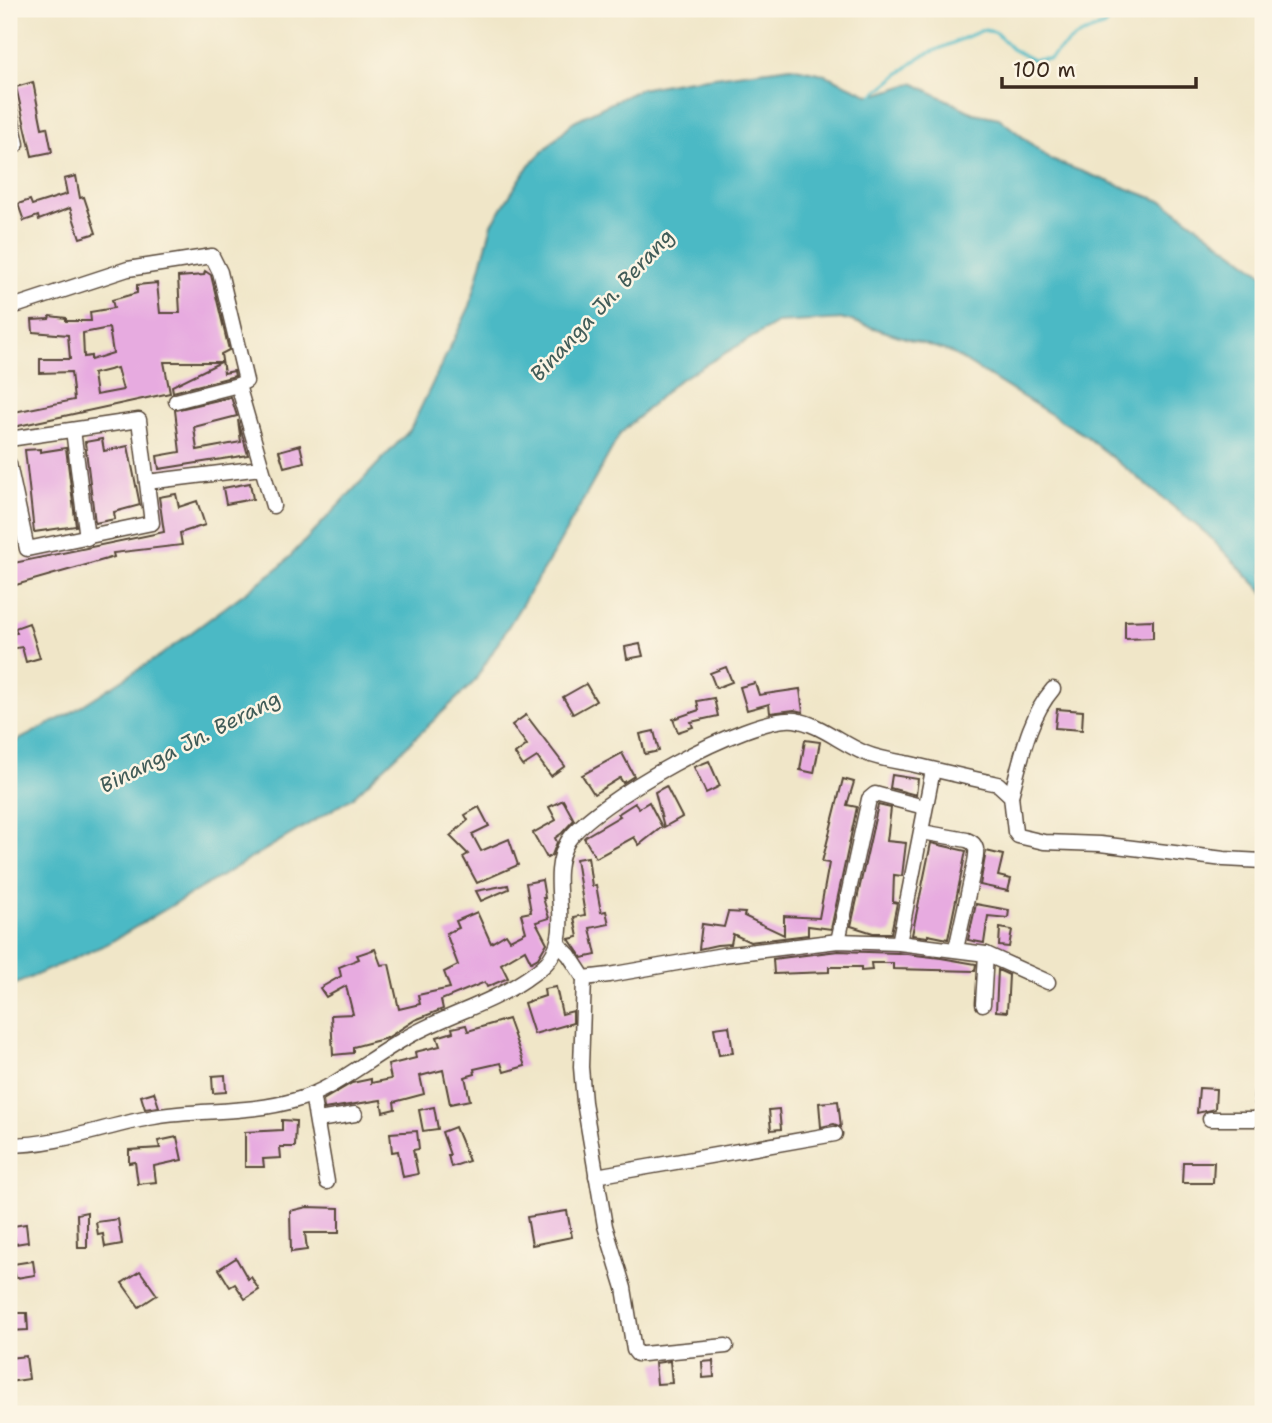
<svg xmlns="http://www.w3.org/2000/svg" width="1272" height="1423" font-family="'Shantell Sans',sans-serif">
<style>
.water{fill:#4bb9c5;stroke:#437272;stroke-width:2}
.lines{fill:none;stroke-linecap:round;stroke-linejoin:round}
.stream{stroke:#4bb9c5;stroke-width:3.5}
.building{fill:#e7abe0;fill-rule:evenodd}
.minor-casing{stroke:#564638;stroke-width:17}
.minor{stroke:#fff;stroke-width:14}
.labels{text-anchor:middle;stroke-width:5;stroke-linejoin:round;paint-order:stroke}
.water-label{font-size:21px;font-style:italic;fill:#415c58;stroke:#fcf5e5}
</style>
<rect width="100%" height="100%" fill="#fcf5e5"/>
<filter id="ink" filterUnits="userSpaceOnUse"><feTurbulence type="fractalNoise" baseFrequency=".0143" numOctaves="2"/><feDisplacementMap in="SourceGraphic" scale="14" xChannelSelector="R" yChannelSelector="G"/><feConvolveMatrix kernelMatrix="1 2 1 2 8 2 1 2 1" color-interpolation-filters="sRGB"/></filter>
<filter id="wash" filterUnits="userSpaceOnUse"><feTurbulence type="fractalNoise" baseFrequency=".00686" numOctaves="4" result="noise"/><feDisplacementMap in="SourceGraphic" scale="28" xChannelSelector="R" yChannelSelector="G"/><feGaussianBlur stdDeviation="1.57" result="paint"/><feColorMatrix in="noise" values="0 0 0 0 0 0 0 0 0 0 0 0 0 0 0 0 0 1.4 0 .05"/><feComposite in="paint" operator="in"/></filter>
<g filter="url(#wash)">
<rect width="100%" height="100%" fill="#f0e6c8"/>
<polygon class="water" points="791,67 823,74 872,96 913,83 973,113 999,118 1051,160 1166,203 1263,274 1263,592 1207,534 1086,436 950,352 845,319 777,323 676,382 620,434 556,549 474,682 352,798 107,944 9,987 9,745 69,714 161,655 281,566 410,430 470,306 492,224 529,165 574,121 640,89 684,81"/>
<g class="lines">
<path class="stream" d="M872,96l48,-39 63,-27 12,2 17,17 21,11 17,-1c17,-17 32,-27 55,-33l6,-17"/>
</g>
<g id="blocks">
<g class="building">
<polygon points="33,82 42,128 47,127 52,152 32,156 16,87"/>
<polygon points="76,176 80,198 84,197 96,233 80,238 70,208 39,220 38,216 24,221 18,204 30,200 32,205 67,194 64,179"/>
<path d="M205,271l6,4 18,75 -8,4 3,19 10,-2 1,5 -62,16 -1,-6 49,-24h-57l6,31 -161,35v-15l65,-13 -3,-28 -31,1v-14h30l-2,-24 -35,-3 -1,-12 17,-1 1,-3 16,2v3h25l-1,-9 24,-4 -2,-8 25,-7v-8l20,-2 3,30h20l-2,-36 26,-2zM109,328l4,25 -22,7v-4l-7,1 -1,-24zM117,368l6,22 -27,5 -3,-21z"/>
<polygon points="231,397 237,416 194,427 197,450 241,442 238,420 248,455 159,469 157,456 180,452 175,410"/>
<polygon points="102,439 104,451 128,446 140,505 114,512 115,519 95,523 85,442"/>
<polygon points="300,445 304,462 284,467 279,451"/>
<polygon points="66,448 76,526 34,532 25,450 40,449 40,452"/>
<polygon points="250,483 253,499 226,504 223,488"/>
<polygon points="176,494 179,507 197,501 205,525 180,533 182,545 113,553 114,557 9,587 9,564 164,532 159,497"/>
<polygon points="1153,620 1153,638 1125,639 1125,621"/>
<polygon points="29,623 40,658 26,662 22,647 9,649 9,634 17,633 15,628"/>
<polygon points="640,644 643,656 627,659 625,647"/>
<polygon points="726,667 732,682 716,688 710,673"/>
<polygon points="755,683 759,695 800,689 803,712 794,710 770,713 769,704 747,710 740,687"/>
<polygon points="586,684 596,701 573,714 563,697"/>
<polygon points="714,698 718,716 691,722 693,727 678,732 673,719 699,710 697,701"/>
<polygon points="1057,709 1083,711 1082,730 1055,728"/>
<polygon points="526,715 565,766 551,776 537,757 523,766 515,754 527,745 512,725"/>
<polygon points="654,731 659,751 645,754 640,734"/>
<polygon points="805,740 820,742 814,773 800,770"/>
<polygon points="622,753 634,776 623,783 620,778 594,794 582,775"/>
<polygon points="709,761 720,786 706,793 694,767"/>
<polygon points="892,775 918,779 916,795 890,788"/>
<polygon points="843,779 854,782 847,805 857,807 831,929 808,926 808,935 750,942 733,934 731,944 717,945 699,949 702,924 724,927 728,912 745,913 744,916 784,935 784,916 819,918 829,863 822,862"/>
<polygon points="666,786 682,817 664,827 655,792"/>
<polygon points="563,800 574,820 562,833 555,838 557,842 552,855 547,858 533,833 556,820 549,807"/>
<polygon points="649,802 662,827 639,845 634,837 596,858 584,838 586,836 620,816 618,814 635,803 639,808"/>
<polygon points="878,805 891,808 887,841 906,843 902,876 894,875 893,902 897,903 891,933 873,933 851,926"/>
<polygon points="479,807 489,826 472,834 481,851 509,839 518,865 477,883 463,857 468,854 450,836 468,820 465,815"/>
<polygon points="931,843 966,851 948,939 928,935 928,937 912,935"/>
<polygon points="986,851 1003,855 998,876 1011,879 1008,891 980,885"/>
<polygon points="588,857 592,886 596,885 601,912 606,911 609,924 590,928 596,955 582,958 569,939 578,937 574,917 585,915 576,859"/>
<polygon points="542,880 545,898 543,898 549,918 536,922 547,943 538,958 531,962 525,950 501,964 508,978 487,987 485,982 441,1000 443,1009 415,1020 387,1038 353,1047 353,1053 333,1055 331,1015 353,1014 346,986 326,997 320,988 341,976 339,967 359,959 357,955 375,949 381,965 389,964 399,1009 420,1004 418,995 450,988 444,972 458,965 446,933 459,928 456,921 477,912 491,943 506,934 510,940 526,932 521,914 531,912 526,883"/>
<polygon points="508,885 509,889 481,901 476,891"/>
<polygon points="976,904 1009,910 1008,918 988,916 984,943 968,940"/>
<polygon points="1000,928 1012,930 1009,947 999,946"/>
<polygon points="838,951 898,953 941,958 976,964 975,971 893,969 893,963 871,963 872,970 861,971 861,967 829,967 829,972 774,974 773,959"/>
<polygon points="998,970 1009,975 1007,1012 996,1011"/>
<polygon points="556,987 562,1014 573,1011 573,1023 534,1034 524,1003 545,996 544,989"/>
<polygon points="508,1019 525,1066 504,1072 501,1063 474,1069 475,1074 465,1077 470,1100 450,1104 443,1070 420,1076 424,1094 394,1102 395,1109 383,1112 381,1100 324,1109 323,1100 352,1083 371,1079 371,1083 391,1079 388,1065 416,1058 415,1052 440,1046 437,1037 453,1032 452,1028 466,1025 468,1031"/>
<polygon points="729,1026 733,1053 719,1055 714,1028"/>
<polygon points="225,1075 226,1092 213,1093 212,1076"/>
<polygon points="1199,1088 1216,1089 1215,1109 1197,1113"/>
<polygon points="154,1092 159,1107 145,1109 141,1096"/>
<polygon points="838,1101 841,1127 834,1124 821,1127 819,1103"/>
<polygon points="434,1107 438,1129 423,1131 419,1110"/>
<polygon points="779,1109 781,1129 771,1130 769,1110"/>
<polygon points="282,1120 296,1121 295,1147 280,1147 281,1158 263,1159 264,1167 245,1167 245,1132 282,1130"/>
<polygon points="455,1127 469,1161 451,1167 448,1155 450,1155 442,1132"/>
<polygon points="417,1131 419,1149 413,1150 418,1174 403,1177 398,1151 392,1152 390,1133"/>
<polygon points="177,1137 182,1160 154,1166 156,1182 138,1184 135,1162 129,1163 129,1150 160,1148 158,1141"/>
<polygon points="1183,1162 1214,1162 1213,1183 1182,1183"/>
<polygon points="307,1207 339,1208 339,1233 305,1233 307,1250 291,1252 290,1211"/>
<polygon points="567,1211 572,1237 532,1245 527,1217"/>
<polygon points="87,1212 87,1248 78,1248 77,1214"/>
<polygon points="118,1219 122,1244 105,1247 103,1234 98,1235 96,1222"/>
<polygon points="26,1224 28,1242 15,1244 13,1226"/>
<polygon points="236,1258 248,1279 251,1277 259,1290 245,1299 235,1284 230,1287 219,1269"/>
<polygon points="33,1261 35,1275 16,1278 13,1264"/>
<polygon points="140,1271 157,1295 139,1307 122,1283"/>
<polygon points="10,1313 27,1313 28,1330 10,1331"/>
<polygon points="26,1356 29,1379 9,1382 9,1358"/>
<polygon points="670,1361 672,1383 657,1384 655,1363"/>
<polygon points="713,1361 714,1377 703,1378 702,1362"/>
</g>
</g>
</g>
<g filter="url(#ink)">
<use href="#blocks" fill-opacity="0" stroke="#564638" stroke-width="2"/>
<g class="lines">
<g class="minor-casing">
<g id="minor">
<polyline points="9,107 17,144"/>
<polyline points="9,308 128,269 212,256 220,272 246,381 238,385 176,401"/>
<polyline points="238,385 273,506"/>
<polyline points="73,430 87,538"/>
<polyline points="9,439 139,420 152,523 27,549 9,464"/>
<polyline points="147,482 261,468"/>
<path d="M1011,796c10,-36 17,-78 42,-107"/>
<path d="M922,832l45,8c11,4 10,11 8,22l-19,87"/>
<polyline points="838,941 869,799 875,794 924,807"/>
<polyline points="899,943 933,770"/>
<polyline points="559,945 569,955 584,978 609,975 723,955 838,941 899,943 986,954 1048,982"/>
<polyline points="584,978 581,1067 584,1102 605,1226 624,1288 634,1350 637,1354 643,1354 726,1346"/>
<polyline points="983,1004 986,954"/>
<polyline points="1263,1067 1261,1097 1263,1109"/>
<polyline points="312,1094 327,1182"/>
<polyline points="1210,1119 1255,1119 1259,1118 1263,1109"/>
<polyline points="318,1120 355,1114"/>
<path d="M9,1145c50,0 96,-19 145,-28 47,-8 95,-3 142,-17 39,-11 72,-41 108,-61 39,-23 84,-34 122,-60 8,-6 17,-11 23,-19 26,-34 -4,-81 19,-119 24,-38 182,-127 227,-121 25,4 47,24 70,33 14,6 31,8 46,11 29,7 58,14 87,20l13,12 4,36 3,4 26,6 56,2 124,15 39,2"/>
<polyline points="596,1176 835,1134"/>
</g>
</g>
<use href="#minor" class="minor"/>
</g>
</g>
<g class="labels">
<g class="water-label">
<text transform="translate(602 305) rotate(-47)" y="7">Binanga Jn. Berang</text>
<text transform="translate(190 742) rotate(-27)" y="7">Binanga Jn. Berang</text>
</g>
</g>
<rect width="1272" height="1423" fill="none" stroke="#fcf5e5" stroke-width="35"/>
<path d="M1002 77v10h194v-10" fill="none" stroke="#3b2a1e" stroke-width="3.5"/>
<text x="1013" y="77" font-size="21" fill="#3b2a1e" stroke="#fcf5e5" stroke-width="5" paint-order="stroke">100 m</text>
</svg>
